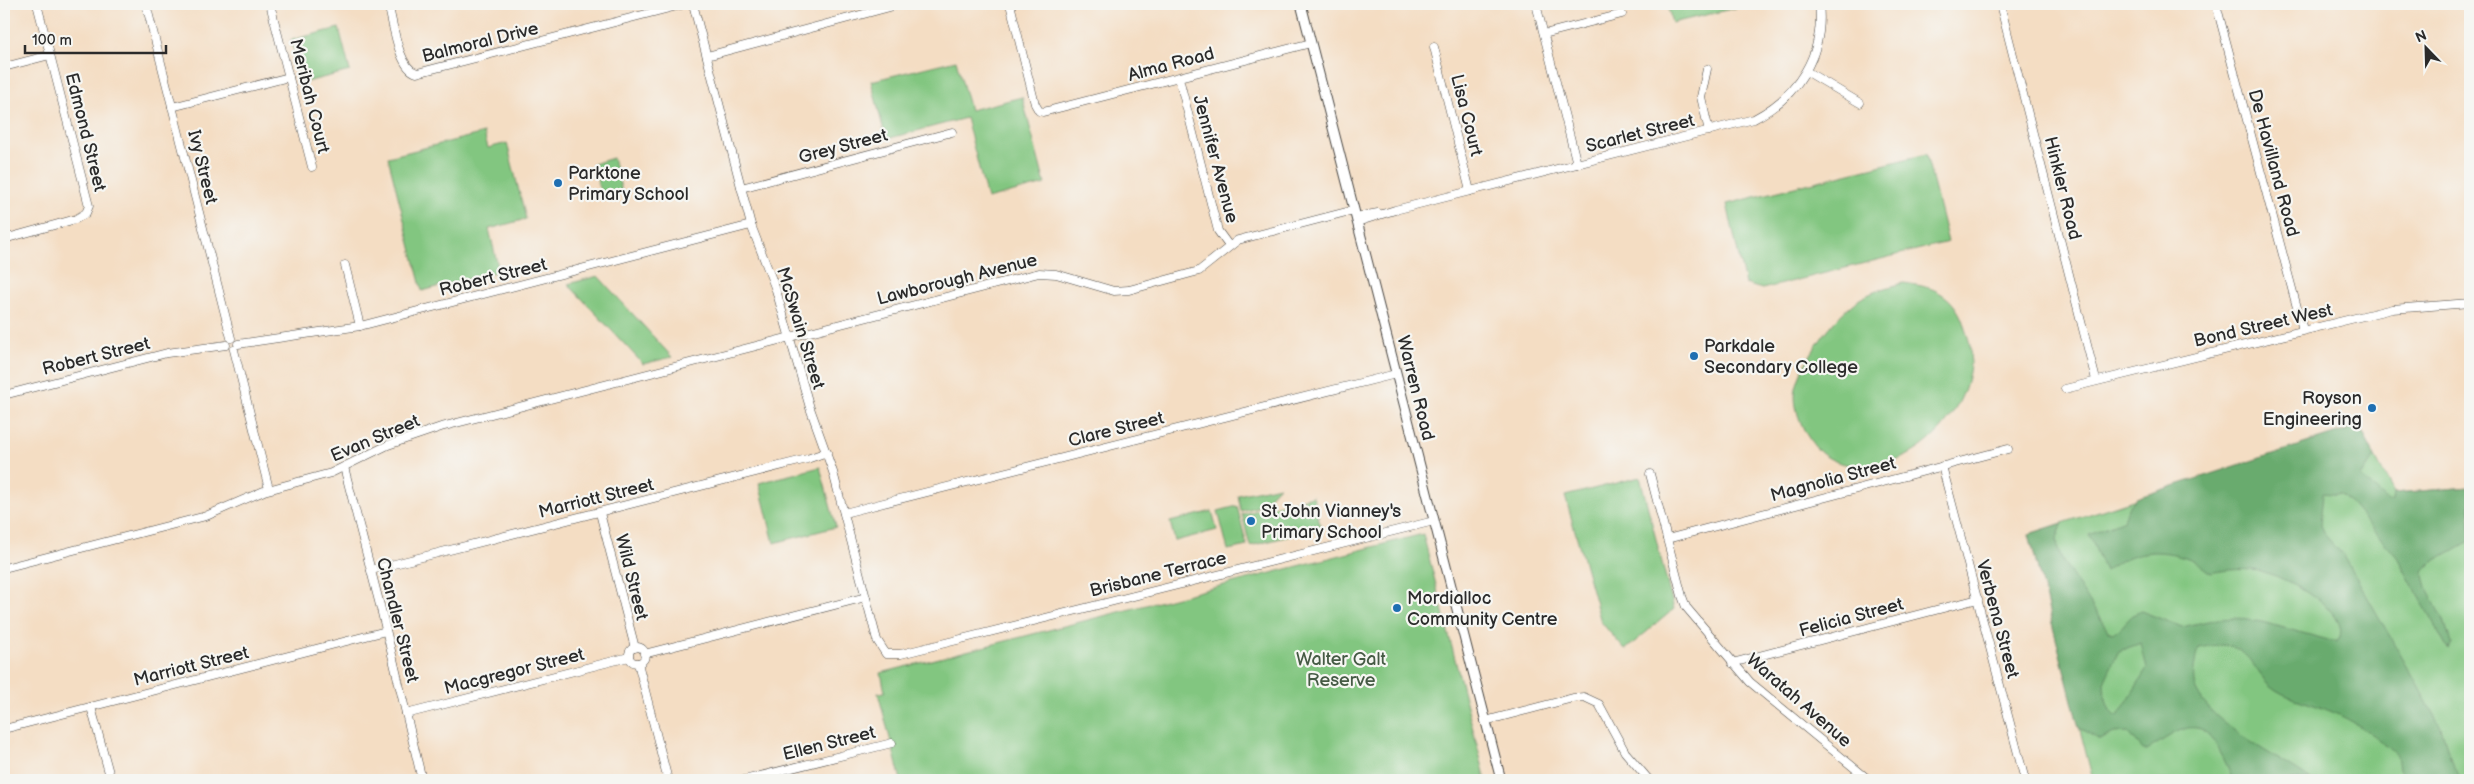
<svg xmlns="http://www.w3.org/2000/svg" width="2474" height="784" font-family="'Balsamiq Sans',sans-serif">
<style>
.green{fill:#82c680;stroke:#567856}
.forest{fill:#69ab6e;stroke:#4a6b4c;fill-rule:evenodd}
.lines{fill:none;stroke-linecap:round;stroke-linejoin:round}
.minor-casing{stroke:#494642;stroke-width:9}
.tertiary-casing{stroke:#494642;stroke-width:11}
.minor{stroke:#fff;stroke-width:8}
.tertiary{stroke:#fff;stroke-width:9}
.poi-dot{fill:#1f6fb2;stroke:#f6f6f2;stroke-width:2}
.labels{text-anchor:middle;stroke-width:4.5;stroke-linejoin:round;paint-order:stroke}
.street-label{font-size:18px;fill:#2b2b2b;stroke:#f6f6f2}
.poi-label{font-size:18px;fill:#2b2b2b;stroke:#f6f6f2;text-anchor:start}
.park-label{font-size:18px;fill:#455a44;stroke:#f6f6f2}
</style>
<rect width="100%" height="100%" fill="#f6f6f2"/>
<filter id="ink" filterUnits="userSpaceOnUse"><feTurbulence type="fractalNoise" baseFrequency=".02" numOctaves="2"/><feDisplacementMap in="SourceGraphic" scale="10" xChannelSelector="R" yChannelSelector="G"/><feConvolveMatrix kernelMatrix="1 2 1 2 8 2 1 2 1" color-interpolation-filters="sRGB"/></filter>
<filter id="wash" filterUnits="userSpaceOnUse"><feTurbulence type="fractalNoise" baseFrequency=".0096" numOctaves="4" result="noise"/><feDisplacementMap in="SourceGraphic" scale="20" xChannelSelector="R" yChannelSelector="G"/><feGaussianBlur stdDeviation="1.12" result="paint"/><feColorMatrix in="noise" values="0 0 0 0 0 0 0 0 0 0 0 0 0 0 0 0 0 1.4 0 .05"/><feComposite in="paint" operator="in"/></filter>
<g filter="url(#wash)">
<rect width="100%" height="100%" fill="#f4ddc3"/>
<g class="green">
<polygon points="1667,4 1752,4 1672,23"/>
<polygon points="339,28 350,71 302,83 291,40"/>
<polygon points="956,60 970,110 1022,97 1045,184 987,199 966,118 886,139 871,81"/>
<polygon points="484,133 488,148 507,143 526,219 489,229 499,271 422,291 388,157"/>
<polygon points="1926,154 1948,242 1762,289 1745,284 1727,204"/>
<polygon points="613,158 622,192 602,198 593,164"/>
<polygon points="598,276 672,357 643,364 568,284"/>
<path d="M1904,283c12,2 25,3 36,10 13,7 22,22 25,36 2,6 5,12 5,18 6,58 -48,121 -107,119 -15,-1 -26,-2 -39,-11 -17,-12 -33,-46 -28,-67 6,-27 39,-73 62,-88 15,-9 30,-13 46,-17z"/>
<polygon points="2359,426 2394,493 2470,487 2470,780 2093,780 2029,534"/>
<polygon points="820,467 836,527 774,543 759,483"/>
<polygon points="1640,477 1674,609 1625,650 1601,622 1565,496"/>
<polygon points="1279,486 1260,506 1241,511 1238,495"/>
<polygon points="1313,496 1321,528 1250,546 1242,514"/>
<polygon points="1237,506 1247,546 1228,550 1218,511"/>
<polygon points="1212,511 1217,530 1175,541 1170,522"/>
<polygon points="1423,534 1486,780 901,780 878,693 885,692 881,673"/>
</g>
<path class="forest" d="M2359,426l16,30 -14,21 28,25 4,-1 1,-8 76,-6v54l-39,22 -8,9 4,15 17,33 7,23 -3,6 -51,-92 -46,-53 -10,-9 -18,-2 -3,32 4,9 20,22 68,119 29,53 12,39 10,13h-56l-8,-11 -2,-14c-20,-18 -42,-34 -67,-44 -18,-8 -38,-11 -54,-21 -17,-10 -21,-31 -39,-41 -12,-7 -25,-3 -38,-1 -3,5 -3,9 -4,15 -2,8 -2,19 1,27 18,37 82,66 115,90h-78c-4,-11 -9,-21 -15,-32 -21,-38 -43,-14 -71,2h-4l-15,-18 -14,1 -14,7 -21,-12 -50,-194 34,-11 -6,15 1,11 5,12 45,70 4,2c11,-2 14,-17 29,-22l41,16 35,-8 18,-1 27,4 70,19h6c17,-29 -52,-63 -74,-69 -16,-4 -37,-3 -53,1 -7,-4 -13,-11 -20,-14 -34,-12 -58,-9 -86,12l-16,-37 35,-14 4,-12 8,-10zM2141,643l6,26 -29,47h-3c-8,-5 -11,-24 -11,-33 1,-3 13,-29 15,-32z"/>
</g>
<g filter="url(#ink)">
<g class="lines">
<g class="minor-casing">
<g id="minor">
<polyline points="146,4 231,338"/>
<polyline points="270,4 312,167"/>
<path d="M388,4c5,17 10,65 29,69l268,-69"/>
<polyline points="693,4 751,225 776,290 810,408 833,472 877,640 886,654 901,654 1434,521"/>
<polyline points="1010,4 1035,104 1039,111 1043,112 1311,43"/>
<polyline points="1536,4 1577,164"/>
<polyline points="2000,4 2096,380"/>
<polyline points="2216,4 2303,330"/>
<polyline points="1544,34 1622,14"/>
<polyline points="1434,47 1470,191"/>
<polyline points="707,56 901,4"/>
<polyline points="4,67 50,55"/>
<polyline points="1707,69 1701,97 1709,131"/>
<polyline points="1806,71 1860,103"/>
<polyline points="1179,78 1218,231 1229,246"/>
<polyline points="172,107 289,77"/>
<polyline points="741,188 952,132"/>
<polyline points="1356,217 1378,213"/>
<path d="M1357,222l38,-12 359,-91c44,-23 71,-65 65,-115"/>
<polyline points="4,239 76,219 86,213 89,206 37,4"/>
<polyline points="345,265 360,326"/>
<polyline points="238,344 360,326 751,225"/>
<polyline points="234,350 269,489"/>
<polyline points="2065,389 2392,309 2470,303"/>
<polyline points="4,395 167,353 226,345"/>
<polyline points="1942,466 2025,780"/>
<polyline points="344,467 382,613 422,780"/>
<polyline points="1650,474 1682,596 1686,607 1750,682 1869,780"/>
<polyline points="600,513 635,648"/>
<polyline points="844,513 1396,374"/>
<polyline points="1667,539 2008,449"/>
<polyline points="4,568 206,516 264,491 331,473 388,445 441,427 1039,273 1056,274 1114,291 1129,290 1199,271 1238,240 1354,210"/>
<polyline points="371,570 807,459 827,452"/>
<circle cx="637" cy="655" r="8"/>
<polyline points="644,654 866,597"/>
<polyline points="638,663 668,780"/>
<polyline points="1732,663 1978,599"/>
<polyline points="91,707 111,780"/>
<polyline points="406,714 629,657"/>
<polyline points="1485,721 1573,698 1584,697 1599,704 1625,752 1649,780"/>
<polyline points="4,729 386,631"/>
<polyline points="744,780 892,743"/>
</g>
</g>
<g class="tertiary-casing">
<polyline id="tertiary" points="1301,4 1501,780"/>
</g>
<use href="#minor" class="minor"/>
<use href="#tertiary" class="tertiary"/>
</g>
</g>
<g class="poi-dot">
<circle cx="558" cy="183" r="5"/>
<circle cx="1694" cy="356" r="5"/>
<circle cx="2372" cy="408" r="5"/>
<circle cx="1251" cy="521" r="5"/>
<circle cx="1397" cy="608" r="5"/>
</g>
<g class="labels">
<g class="street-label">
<text transform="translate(480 42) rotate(-14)" y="6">Balmoral Drive</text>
<text transform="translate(1171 64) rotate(-15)" y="6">Alma Road</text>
<text transform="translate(310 96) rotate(76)" y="6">Meribah Court</text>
<text transform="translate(1467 115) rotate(76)" y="6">Lisa Court</text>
<text transform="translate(86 132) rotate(76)" y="6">Edmond Street</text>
<text transform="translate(1640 133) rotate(-14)" y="6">Scarlet Street</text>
<text transform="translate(843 146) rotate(-15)" y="6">Grey Street</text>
<text transform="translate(1216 159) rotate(75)" y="6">Jennifer Avenue</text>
<text transform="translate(2274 163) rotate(75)" y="6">De Havilland Road</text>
<text transform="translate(203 167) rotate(76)" y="6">Ivy Street</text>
<text transform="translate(2063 188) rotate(76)" y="6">Hinkler Road</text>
<text transform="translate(493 277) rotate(-14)" y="6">Robert Street</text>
<text transform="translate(957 279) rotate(-14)" y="6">Lawborough Avenue</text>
<text transform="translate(2263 325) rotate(-13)" y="6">Bond Street West</text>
<text transform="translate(801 328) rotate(73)" y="6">McSwain Street</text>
<text transform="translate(96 356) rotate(-14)" y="6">Robert Street</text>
<text transform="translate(1416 388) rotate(76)" y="6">Warren Road</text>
<text transform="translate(1116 429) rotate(-14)" y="6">Clare Street</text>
<text transform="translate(375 438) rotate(-23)" y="6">Evan Street</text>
<text transform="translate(1833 479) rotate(-15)" y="6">Magnolia Street</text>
<text transform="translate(596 498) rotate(-14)" y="6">Marriott Street</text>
<text transform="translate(1158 574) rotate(-14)" y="6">Brisbane Terrace</text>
<text transform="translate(632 577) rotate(76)" y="6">Wild Street</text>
<text transform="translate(1851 617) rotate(-15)" y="6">Felicia Street</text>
<text transform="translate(1998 619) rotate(75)" y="6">Verbena Street</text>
<text transform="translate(398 620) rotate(76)" y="6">Chandler Street</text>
<text transform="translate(191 666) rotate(-14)" y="6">Marriott Street</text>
<text transform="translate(514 671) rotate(-14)" y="6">Macgregor Street</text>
<text transform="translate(1799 700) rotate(41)" y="6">Waratah Avenue</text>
<text transform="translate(829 743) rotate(-14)" y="6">Ellen Street</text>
</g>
<g class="poi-label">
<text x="568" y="179">Parktone<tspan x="568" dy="21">Primary School</tspan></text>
<text x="1704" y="352">Parkdale<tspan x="1704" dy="21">Secondary College</tspan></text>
<text x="2362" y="404" text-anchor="end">Royson<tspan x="2362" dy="21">Engineering</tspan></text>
<text x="1261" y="517">St John Vianney's<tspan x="1261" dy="21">Primary School</tspan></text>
<text x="1407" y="604">Mordialloc<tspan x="1407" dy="21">Community Centre</tspan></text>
</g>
<g class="park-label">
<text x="1341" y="665">Walter Galt<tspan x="1341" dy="21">Reserve</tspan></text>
</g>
</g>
<rect width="2474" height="784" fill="none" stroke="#f6f6f2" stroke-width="20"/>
<g transform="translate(2426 48) rotate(337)" stroke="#f6f6f2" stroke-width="4" paint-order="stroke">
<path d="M0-4L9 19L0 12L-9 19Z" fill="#2b2b2b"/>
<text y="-8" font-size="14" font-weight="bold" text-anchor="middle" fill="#2b2b2b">N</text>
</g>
<path d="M25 45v8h141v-8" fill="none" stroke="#2b2b2b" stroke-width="2.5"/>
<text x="32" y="45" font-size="15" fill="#2b2b2b" stroke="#f6f6f2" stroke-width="4" paint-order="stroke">100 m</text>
</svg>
